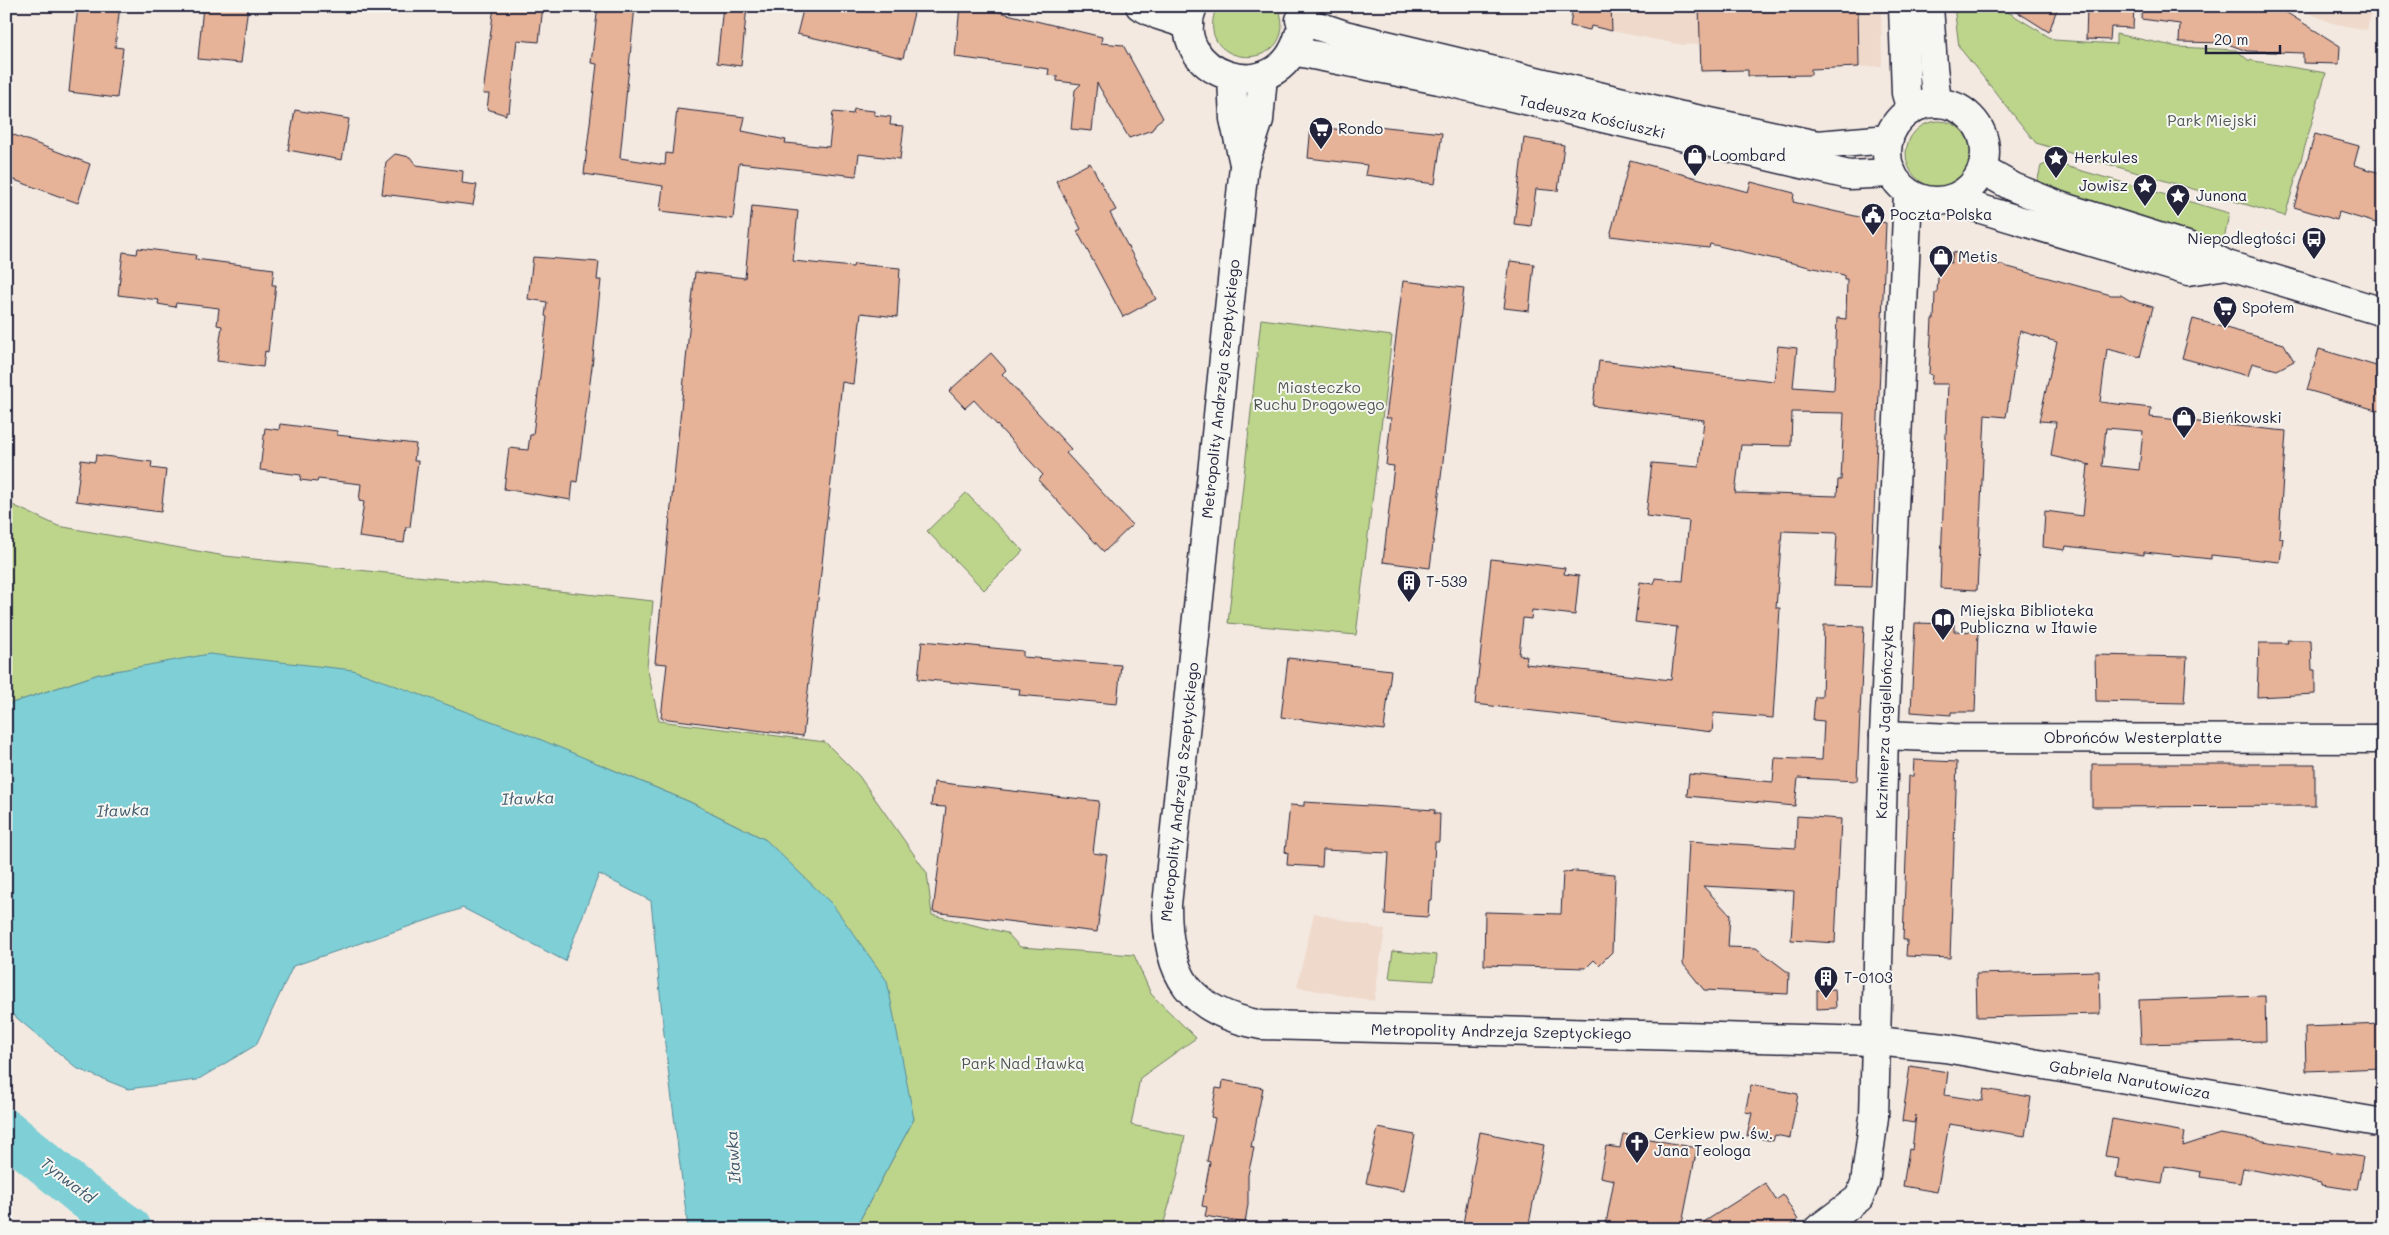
<svg xmlns="http://www.w3.org/2000/svg" width="2389" height="1235" viewBox="0 0 2389 1235" font-family="Mali,sans-serif">
	<rect width="100%" height="100%" fill="#f3e9e0"/>
	<filter id="ink" filterUnits="userSpaceOnUse"><feTurbulence type="fractalNoise" baseFrequency=".02" numOctaves="2"/><feDisplacementMap in="SourceGraphic" scale="10" xChannelSelector="R" yChannelSelector="G"/><feConvolveMatrix kernelMatrix="1 2 1 2 8 2 1 2 1" color-interpolation-filters="sRGB"/></filter>
	<g filter="url(#ink)">
		<g fill="#efd9cb">
			<path d="M1611,6h270l1,60 -71,3v6l-63,1 -1,-6 -46,1 -1,-27 -17,1 -71,-14z"/>
			<path d="M2291,6h82l-6,24 -35,-7z"/>
			<path d="M1314,913l71,17 -11,71 -77,-14z"/>
		</g>
		<g fill="#bdd58b" stroke="#707c63">
			<path d="M1217,6h61c26,69 -89,66 -61,0z"/>
			<path d="M1954,6h44l56,34 62,4v-10l62,13 58,3 12,10 78,13 -41,143 -249,-73 -77,-96z"/>
			<circle cx="1939" cy="154" r="33"/>
			<path d="M2051,162l178,51 -6,33 -99,-28 -88,-31 5,-21z"/>
			<path d="M1261,319l131,17 -36,299 -128,-12z"/>
			<path d="M966,493l57,58 -39,39 -57,-59z"/>
			<path d="M6,502l52,24 167,30 428,45 -6,66 12,54 166,21 34,34 68,97 5,42 75,18 13,14 114,8 17,39 45,44 -56,40 -9,47 54,11 -8,42 -15,51h-307l59,-110 -148,-279 -76,-38 -91,-38 -500,-90 -93,31z"/>
			<path d="M1393,951l44,4 -3,26 -45,-3z"/>
		</g>
		<path fill="#7ecfd6" stroke="#598a98" d="M209,654l144,16 179,66 158,66 76,38 67,65 54,76 27,138 -59,110h-167l-23,-185 -14,-143 -52,-27 -34,87 -102,-53 -170,58 -37,79 -59,35 -69,9 -50,-20 -72,-60v-304l93,-31z"/>
		<g fill="none" stroke-linecap="round" stroke-linejoin="round">
			<path stroke="#7ecfd6" stroke-width="44" d="M6,1131l78,65 46,33"/>
		</g>
		<g fill="#e6b399" stroke="#22223b" fill-rule="evenodd">
			<path d="M78,6h42l-5,41 8,1 -6,50 -48,-6z"/>
			<path d="M203,6h45l-7,57 -43,-4z"/>
			<path d="M494,6h49l-4,36 -22,-2 -8,72h-3v3l-19,-6 2,-15h-6z"/>
			<path d="M598,6h37l-15,152 45,7 1,-12 6,1 5,-45 68,8 -3,14 44,9 -1,3 44,4 4,-35 20,2 1,-5 20,2v4l17,2 -1,8 14,1 -4,33 -41,-5 -3,22 -117,-13 -6,56 -73,-8 3,-25 -79,-12 13,-110 -6,-1z"/>
			<path d="M723,6h24l-6,60 -24,-3z"/>
			<path d="M804,6h82l28,7 -11,45 -106,-24z"/>
			<path d="M960,6h14l128,31 -1,6 22,2 40,73 -7,5 -4,7 -23,8 -32,-55 -5,48 -21,-2 4,-39 6,-6 -24,-3v-5l-9,-1 1,-6 -94,-12z"/>
			<path d="M1573,6h38l1,25 -21,-5 -1,4 -20,-4z"/>
			<path d="M1699,6h159l1,61 -48,2v6l-63,1v-6l-47,1z"/>
			<path d="M2008,6h50l-9,26z"/>
			<path d="M2087,6h47l-1,22 -22,-1 -1,13 -24,-1z"/>
			<path d="M2142,6h134l64,40 -1,18 -36,-1v-10l-56,-2 -22,-8 -46,-1 1,-18 -39,-5z"/>
			<path d="M295,110l54,9 -7,41 -54,-10z"/>
			<path d="M1368,125l74,8 -7,51 -70,-9 2,-10 -59,-7 3,-32 56,7z"/>
			<path d="M6,132l84,32 -12,39 -72,-26z"/>
			<path d="M2315,134l44,12 -5,19 29,9v51l-44,-13 -2,8 -43,-13z"/>
			<path d="M1524,138l40,7 -6,46 -22,-2 -5,37 -17,-2z"/>
			<path d="M395,154l15,3 6,8 47,6 -1,12 15,2 -4,20 -91,-11 4,-32z"/>
			<path d="M1630,160l118,32 3,-10 43,11 -1,9 93,21 -15,364 -37,-1 3,-53 -55,-2 -6,77h4l-7,110 -59,-5 -2,19 -237,-28 16,-145 74,9 -1,6 15,2 -4,39 -43,-5 -1,9 -8,-1 -4,37 8,1 -1,8 145,16 6,-53 -42,-5 5,-40 14,2 1,-6 28,3 6,-60 -43,-5 6,-53 47,4 5,-47 -111,-14 6,-45 175,20 4,-35 19,2 -4,39 41,3 3,-72 9,1 1,-40h-3v-4l-134,-31 -1,4 -99,-12zM1792,412l52,1 -3,67h-3l-1,16 -102,-3 6,-48 50,1z"/>
			<path d="M1090,163l26,47 -6,3 46,86 -33,18 -46,-86 4,-2 -25,-48z"/>
			<path d="M752,206l46,5 -5,50 60,6 1,-3 46,4 -3,49 -36,-4 -8,71 -11,-2 -39,354 -142,-18 6,-54 -12,-1 40,-391 50,6z"/>
			<path d="M138,248l58,7 -1,4 79,10 -2,16h4l-8,67 -3,-1 -2,16 -46,-6 5,-35 -5,-1 2,-17 -43,-5 -1,4 -17,-3 1,-4 -41,-5 5,-43 14,2z"/>
			<path d="M1953,252l158,43h10l8,5 24,7 -13,50 -33,-8 -7,53 51,6 -1,9 136,14 -7,106 4,1 -3,24 -69,-7v4l-67,-7v3l-78,-9 -1,4 -22,-3 2,-36 38,5 5,-51h3l-40,-9 5,-34 -17,-1 18,-79 -37,-11 -14,86 -21,-2 -8,175 -37,-2 8,-204h-17l1,-9 -3,-1 3,-55h2l1,-26h2l2,-32 12,2zM2106,428l37,3 -4,39 -37,-4z"/>
			<path d="M533,257l66,5 -2,18h4l-9,87 -15,115 -4,-1 -2,19 -67,-11 5,-41 19,2 2,-15h3l14,-118 -2,-1 2,-14 -19,-3z"/>
			<path d="M1510,261l24,3 -5,47 -25,-3z"/>
			<path d="M1403,281l61,7 -34,280 -47,-6 11,-96 -8,-1 5,-47h-5z"/>
			<path d="M2193,319l91,25 10,17 -17,9 -25,-7 -4,13 -66,-18z"/>
			<path d="M2319,349l64,19v44l-76,-22z"/>
			<path d="M991,353l15,17 -4,4 69,75 -5,4 66,72 -28,27 -66,-72 5,-5 -69,-75 -9,8 -16,-17z"/>
			<path d="M280,424l57,7v4l79,9 -2,17h4l-8,66h-4l-2,16 -45,-6 5,-35 -5,-1 2,-17 -43,-5 -1,3 -17,-2 1,-5 -41,-5 5,-42 14,2z"/>
			<path d="M96,455l56,7 -1,6 15,2 -5,42 -85,-11 5,-41 14,2z"/>
			<path d="M1915,623l39,1v7l24,1 -3,80h-24v3l-40,-3z"/>
			<path d="M1824,625l40,1 -7,155 -59,-3 -3,28 -108,-10 2,-22 84,8 2,-24 47,2 2,-39 -11,-1 2,-23h7z"/>
			<path d="M2287,640h24l1,30h3v24l-58,3 2,-54h29z"/>
			<path d="M922,641l101,10v6l98,8 -4,39 -98,-9 1,-6 -102,-10z"/>
			<path d="M2095,655l92,2 -3,46 -88,-2z"/>
			<path d="M1288,658l103,12 -7,60 -103,-13z"/>
			<path d="M1914,760l43,2 -7,196 -44,-2 1,-16h-4l6,-164h4z"/>
			<path d="M2092,764h223v42l-223,1z"/>
			<path d="M934,782l165,19 -6,52 14,2 -10,77 -164,-20 13,-105 -15,-1z"/>
			<path d="M1304,802l131,8 -1,4h6l-1,28h-4l-3,58h-3l-1,17 -43,-3 4,-61 -66,-3 -1,17 -35,-2 1,-12 -3,-1 5,-47 14,1z"/>
			<path d="M1797,816l44,3 -6,124 -44,-3 3,-49 -91,-5 27,29 -2,32 28,1 33,25 -1,21 -84,-4 -21,-26 6,-123 107,7z"/>
			<path d="M1575,871l40,3 -3,78 -13,13 -5,-5 -8,8 -102,-3 1,-53 76,2 2,-42z"/>
			<path d="M2099,971l1,43 -123,3 -1,-43z"/>
			<path d="M1835,989l1,19 -19,1v-19z"/>
			<path d="M2265,996l1,45 -125,3 -2,-44z"/>
			<path d="M2383,1024v44l-77,3 -1,-44z"/>
			<path d="M1910,1066l38,6 -3,23 37,6 2,-12 47,8 -6,39 -76,-12 -12,68 -34,-6 6,-37 3,1 4,-35 -2,8 -12,-2z"/>
			<path d="M1223,1080l40,8 -12,59 3,1 -6,27v29l-3,19 -40,-7 2,-9 -5,-1 8,-44 -3,-1 8,-43 -4,-1 5,-29 6,1z"/>
			<path d="M1751,1085l47,9 -8,44 -15,-3 -2,6 -26,-5 5,-23 -7,-1z"/>
			<path d="M2112,1119l73,13 -2,14 37,-12 143,23 -6,33 -36,-5v-2l-78,-15 -3,15 -40,-6 1,-5 -36,-6 -3,18 -46,-7 3,-19 -14,-2z"/>
			<path d="M1378,1128l37,7 -11,56 -38,-8z"/>
			<path d="M1480,1132l64,13 -16,84h-66z"/>
			<path d="M1623,1134l74,14 -16,81h-76l9,-49 -14,-3 6,-31 14,2z"/>
			<path d="M1765,1183l11,17 7,-5 15,25 -12,9h-93z"/>
		</g>
		<g fill="none" stroke-linecap="round" stroke-linejoin="round">
			<defs>
				<g id="minor">
					<path d="M1903,6l3,87 5,17"/>
					<path d="M1929,6l4,61 4,36"/>
					<path d="M1263,76l-4,44 -15,46 -77,739c0,72 22,106 94,120l615,16 69,7 438,75"/>
					<path d="M1232,78l2,41 10,45"/>
					<path d="M1884,735l69,3 430,1"/>
					<path d="M1818,1229l41,-31 6,-15 9,-66 10,-382 24,-542"/>
				</g>
				<g id="major">
					<path d="M1140,6l18,9 31,10"/>
					<path d="M1193,6c-28,67 85,108 106,29"/>
					<path d="M1300,20l45,15 337,81 135,29 72,-6"/>
					<path d="M1293,51l146,29 410,95 43,-2"/>
					<circle cx="1936" cy="152" r="49"/>
					<path d="M1983,170l30,17 47,19 134,42 33,17 156,47"/>
					<path d="M1951,200l237,71 39,-6"/>
				</g>
			</defs>
			<use href="#minor" stroke="#22223b" stroke-width="31"/>
			<use href="#major" stroke="#22223b" stroke-width="31"/>
			<use href="#minor" stroke="#f6f6f2" stroke-width="28"/>
			<use href="#major" stroke="#f6f6f2" stroke-width="28"/>
		</g>
	</g>
	<defs>
		<symbol id="supermarket-pin" viewBox="-11 -11 22 30"><path d="M0 17L-7.5 6A9.5 9.5 0 1 1 7.5 6Z" fill="#22223b" stroke="#f6f6f2"/><path d="M-6-5.5h2.5l.6 2H6L4.5 2H-2.5L-4.4-4H-6ZM-1.5 3.2a1.3 1.3 0 1 0 .1 0ZM3 3.2a1.3 1.3 0 1 0 .1 0Z" fill="#fff"/></symbol>
		<symbol id="shop-pin" viewBox="-11 -11 22 30"><path d="M0 17L-7.5 6A9.5 9.5 0 1 1 7.5 6Z" fill="#22223b" stroke="#f6f6f2"/><path d="M-5-2.5h2.3a2.7 3.5 0 0 1 5.4 0H5L5.5 6h-11ZM-1.5-2.5h3a1.5 2.3 0 0 0-3 0Z" fill="#fff"/></symbol>
		<symbol id="sight-pin" viewBox="-11 -11 22 30"><path d="M0 17L-7.5 6A9.5 9.5 0 1 1 7.5 6Z" fill="#22223b" stroke="#f6f6f2"/><path d="M0-6L1.8-2.2L6-1.7L2.9 1.2L3.7 5.4L0 3.3L-3.7 5.4L-2.9 1.2L-6-1.7L-1.8-2.2Z" fill="#fff"/></symbol>
		<symbol id="civic-pin" viewBox="-11 -11 22 30"><path d="M0 17L-7.5 6A9.5 9.5 0 1 1 7.5 6Z" fill="#22223b" stroke="#f6f6f2"/><path d="M-.6-6.5H3V-4.5H.6V-3L4-1V1h2V6H-6V1h2V-1L-.6-3ZM-1.2 2.5V6h2.4V2.5Z" fill="#fff"/></symbol>
		<symbol id="bus-pin" viewBox="-11 -11 22 30"><path d="M0 17L-7.5 6A9.5 9.5 0 1 1 7.5 6Z" fill="#22223b" stroke="#f6f6f2"/><path d="M-5-6H5V4H4V6H2V4H-2V6H-4V4H-5ZM-3.5-4V0h7V-4ZM-3.5 1.2v1.5H-2V1.2ZM2 1.2v1.5H3.5V1.2Z" fill="#fff"/></symbol>
		<symbol id="building-pin" viewBox="-11 -11 22 30"><path d="M0 17L-7.5 6A9.5 9.5 0 1 1 7.5 6Z" fill="#22223b" stroke="#f6f6f2"/><path d="M-4-6H4V6H1V3H-1V6H-4ZM-2.5-4.3h1.7v1.8h-1.7ZM.8-4.3h1.7v1.8H.8ZM-2.5-1h1.7V.8h-1.7ZM.8-1h1.7V.8H.8Z" fill="#fff"/></symbol>
		<symbol id="library-pin" viewBox="-11 -11 22 30"><path d="M0 17L-7.5 6A9.5 9.5 0 1 1 7.5 6Z" fill="#22223b" stroke="#f6f6f2"/><path d="M-6-4Q-3-5.5-.7-3.5V5Q-3 3-6 4ZM6-4Q3-5.5 .7-3.5V5Q3 3 6 4Z" fill="#fff"/></symbol>
		<symbol id="church-pin" viewBox="-11 -11 22 30"><path d="M0 17L-7.5 6A9.5 9.5 0 1 1 7.5 6Z" fill="#22223b" stroke="#f6f6f2"/><path d="M-1.2-6h2.4v3.5h3.3v2.4h-3.3V6h-2.4V-.1h-3.3v-2.4h3.3Z" fill="#fff"/></symbol>
	</defs>
	<g fill-rule="evenodd">
		<use href="#supermarket-pin" x="1307" y="115" width="28" height="38"/>
		<use href="#shop-pin" x="1681" y="142" width="28" height="38"/>
		<use href="#sight-pin" x="2042" y="144" width="28" height="38"/>
		<use href="#sight-pin" x="2131" y="172" width="28" height="38"/>
		<use href="#sight-pin" x="2164" y="182" width="28" height="38"/>
		<use href="#civic-pin" x="1859" y="201" width="28" height="38"/>
		<use href="#bus-pin" x="2300" y="225" width="28" height="38"/>
		<use href="#shop-pin" x="1927" y="243" width="28" height="38"/>
		<use href="#supermarket-pin" x="2211" y="294" width="28" height="38"/>
		<use href="#shop-pin" x="2170" y="404" width="28" height="38"/>
		<use href="#building-pin" x="1395" y="568" width="28" height="38"/>
		<use href="#library-pin" x="1929" y="606" width="28" height="38"/>
		<use href="#building-pin" x="1812" y="964" width="28" height="38"/>
		<use href="#church-pin" x="1623" y="1129" width="28" height="38"/>
	</g>
	<g text-anchor="middle" stroke-width="4" stroke-linejoin="round" paint-order="stroke">
		<g font-size="15" fill="#22223b" stroke="#f6f6f2">
			<text transform="translate(1592 117) rotate(13)" y="5">Tadeusza Kościuszki</text>
			<text transform="translate(1221 389) rotate(-84)" y="5">Metropolity Andrzeja Szeptyckiego</text>
			<text transform="translate(1885 722) rotate(-88)" y="5">Kazimierza Jagiellończyka</text>
			<text x="2133" y="743">Obrońców Westerplatte</text>
			<text transform="translate(1180 792) rotate(-84)" y="5">Metropolity Andrzeja Szeptyckiego</text>
			<text transform="translate(1501 1032) rotate(1)" y="5">Metropolity Andrzeja Szeptyckiego</text>
			<text transform="translate(2130 1080) rotate(10)" y="5">Gabriela Narutowicza</text>
		</g>
		<g font-size="15" fill="#505853" stroke="#f6f6f2">
			<text x="2212" y="126">Park Miejski</text>
			<text x="1319" y="393">Miasteczko<tspan x="1319" dy="17">Ruchu Drogowego</tspan></text>
			<text x="1023" y="1069">Park Nad Iławką</text>
		</g>
		<g font-size="15" fill="#22223b" stroke="#f6f6f2" text-anchor="start">
			<text x="1338" y="134">Rondo</text>
			<text x="1712" y="161">Loombard</text>
			<text x="2074" y="163">Herkules</text>
			<text x="2128" y="191" text-anchor="end">Jowisz</text>
			<text x="2196" y="201">Junona</text>
			<text x="1890" y="220">Poczta Polska</text>
			<text x="2296" y="244" text-anchor="end">Niepodległości</text>
			<text x="1958" y="262">Metis</text>
			<text x="2242" y="313">Społem</text>
			<text x="2202" y="423">Bieńkowski</text>
			<text x="1426" y="587">T-539</text>
			<text x="1960" y="616">Miejska Biblioteka<tspan x="1960" dy="17">Publiczna w Iławie</tspan></text>
			<text x="1844" y="983">T-0103</text>
			<text x="1654" y="1139">Cerkiew pw. św.<tspan x="1654" dy="17">Jana Teologa</tspan></text>
		</g>
		<g font-size="16" font-style="italic" fill="#3e566a" stroke="#f6f6f2">
			<text transform="translate(528 798) rotate(-2)" y="6">Iławka</text>
			<text transform="translate(123 810) rotate(-2)" y="6">Iławka</text>
			<text transform="translate(733 1157) rotate(-94)" y="6">Iławka</text>
			<text transform="translate(68 1180) rotate(38)" y="6">Tynwałd</text>
		</g>
	</g>
	<rect width="2389" height="1235" fill="none" stroke="#f6f6f2" stroke-width="25"/>
	<rect x="12" y="12" width="2364" height="1210" fill="none" stroke="#22223b" stroke-width="2" filter="url(#ink)"/>
	<path d="M2206 45v8h74v-8" fill="none" stroke="#22223b" stroke-width="2.5"/>
	<text x="2214" y="45" font-size="15" fill="#22223b" stroke="#f6f6f2" stroke-width="4" paint-order="stroke">20 m</text>
</svg>
